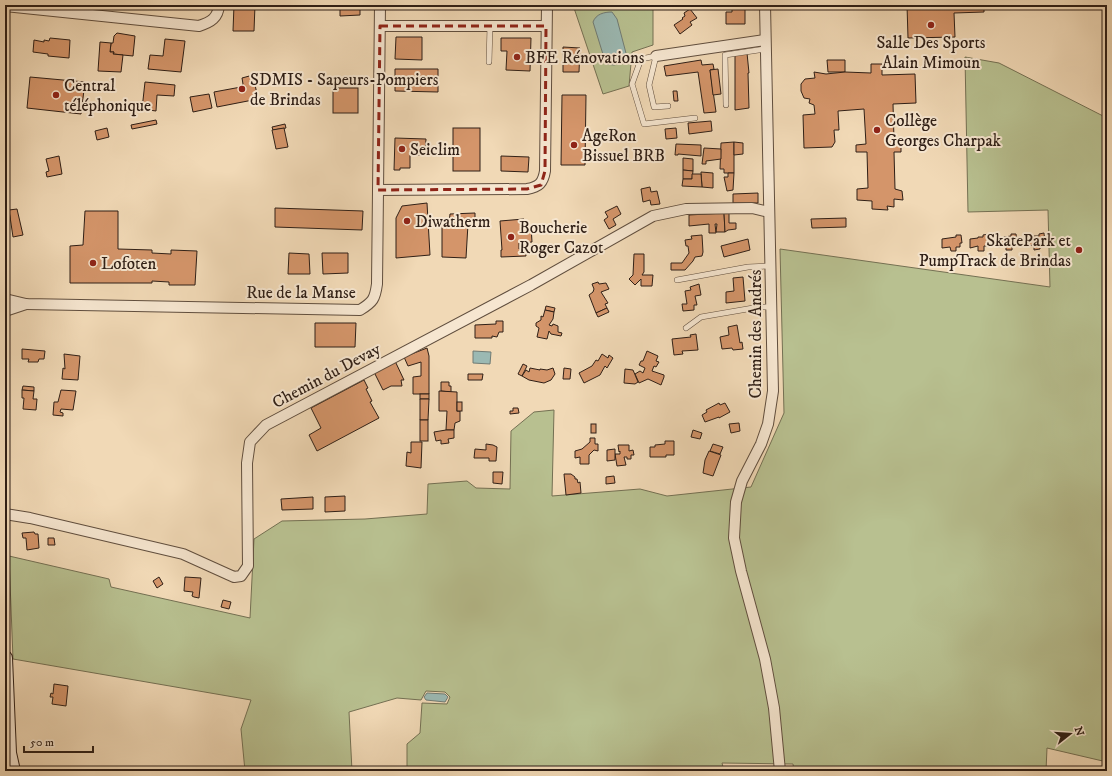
<svg xmlns="http://www.w3.org/2000/svg" width="1112" height="776" viewBox="0 0 1112 776" font-family="'IM FELL DW Pica',serif">
	<rect width="100%" height="100%" fill="#f1d9b6"/>
	<filter id="stains"><feTurbulence type="fractalNoise" baseFrequency=".005" numOctaves="4"/><feColorMatrix values="0 0 0 0 .2 0 0 0 0 .09 0 0 0 0 .02 0 0 0 .5 -.17"/></filter>
	<radialGradient id="worn" r=".72"><stop offset=".6" stop-color="#630" stop-opacity="0"/><stop offset="1" stop-color="#630" stop-opacity=".3"/></radialGradient>
	<g fill="#b8c090" stroke="#747053">
		<path d="M573,5h80v40l-21,7 -3,34 -26,8z"/>
		<path d="M965,57l34,6 108,55v644l-60,-14 -1,23h-252l-1,-7 -71,-1 2,8h-317v-27l13,-11 2,-30 25,1 3,-7 -5,-5 -19,-1 -5,9 -24,-2 -48,14 3,59h-107l-4,-42 10,-29 -238,-41 -4,-103 100,23 2,8 139,31 4,-79 28,-18 83,-2 62,-5 1,-30 39,-3 9,7 34,1 1,-58 23,-19 20,-2 -2,86 88,-7 27,7 84,-9 33,-74 -4,-164 270,38 -2,-77 -80,2z"/>
	</g>
	<g fill="#9bb9b3" stroke="#707b74">
		<path d="M612,12l5,7 10,38 -2,5 -11,3 -8,-1 -13,-42c3,-8 11,-10 19,-10z"/>
		<path d="M473,351l18,1 -1,12 -17,-1z"/>
		<path d="M427,693l18,1 3,3 -3,5 -19,-2 -2,-3z"/>
	</g>
	<g fill="#d4956a" stroke="#2f1f16">
		<path d="M234,5h21l-1,26h-21z"/>
		<path d="M340,5h20v10l-20,1z"/>
		<path d="M732,5h13v19h-19v-12h6z"/>
		<path d="M907,5h77v7l-30,1 1,24 -47,1z"/>
		<path d="M690,9l7,9 -7,4 2,3 -12,9 -6,-9 9,-6 -1,-1 3,-2 -1,-3z"/>
		<path d="M117,33l18,3 -2,20 -20,-2 1,-2h-4l1,-9h2l1,-7z"/>
		<path d="M396,37h26v23l-27,-1z"/>
		<path d="M50,38l20,2 -1,18 -21,-2v-2l-15,-2 1,-12 10,2v-2l5,1z"/>
		<path d="M501,38h30l-1,33 -24,-1 1,-19h-6z"/>
		<path d="M165,39l20,2 -4,31 -33,-3 2,-14 13,1z"/>
		<path d="M100,42l11,1 -1,9h4l-1,2 10,1 -2,17 -23,-1z"/>
		<path d="M563,47l17,1 -1,24h-16z"/>
		<path d="M747,53l2,20h-1l1,35 -14,2v-55z"/>
		<path d="M701,60l1,5 11,-1 1,5 -4,1 6,42 -12,1 -6,-41 -32,4 -2,-10z"/>
		<path d="M827,60h18v12h-17z"/>
		<path d="M871,64h11v11l33,-1 1,29 -23,1 1,36 7,1v11h-7l1,37 7,2 1,9 -9,-1v8l-7,-1 1,4 -16,-1v-8l-15,-1v-11l11,-1 -1,-36h-11v-7l10,-1 -2,-35 -26,2 1,19h-5l1,12 -3,5 -28,1 -1,-33 12,-1 -1,-9 -5,-2 1,-4 -6,-1 -3,-7v-7l4,-5 10,-1 -1,-6 12,2 19,-2 26,1z"/>
		<path d="M395,69h43v23l-43,-1z"/>
		<path d="M718,69l3,25 -8,1 -3,-25z"/>
		<path d="M253,75l5,24 -41,8 -3,-15 27,-5 2,-3 -1,-6z"/>
		<path d="M30,77l55,5 -4,32 -54,-6z"/>
		<path d="M145,82l30,3 -1,11 -17,-1 -1,16 -14,-2z"/>
		<rect x="333" y="88" width="25" height="25"/>
		<path d="M673,91h4l1,10h-4z"/>
		<path d="M209,94l3,14 -19,4 -3,-15z"/>
		<path d="M562,95h24l-1,70h-24z"/>
		<path d="M156,120l1,4 -25,5 -1,-4z"/>
		<path d="M711,121l1,10 -23,3 -1,-11z"/>
		<path d="M285,124l1,4 -13,2 -1,-3z"/>
		<path d="M107,128l2,9 -12,3 -2,-9z"/>
		<path d="M284,128l4,19 -12,2 -4,-19z"/>
		<rect x="453" y="128" width="27" height="43"/>
		<path d="M676,128l1,10 -11,1 -1,-10z"/>
		<path d="M395,138l31,1 -1,16h-15v13h-10v2h-6z"/>
		<path d="M734,142v31h-10v-4h-4l1,-26z"/>
		<path d="M734,142l9,1v11l-9,1z"/>
		<path d="M676,144l25,1v11l-23,-2v1h-3z"/>
		<path d="M704,148l17,1v10l-15,2v3h-4z"/>
		<path d="M59,156l3,18 -15,3 -1,-5 3,-1 -3,-12z"/>
		<path d="M501,156l28,1 -1,15 -27,-1z"/>
		<path d="M683,158l10,1v12l-10,-1z"/>
		<path d="M683,170l10,1 -1,8h-9z"/>
		<path d="M701,172l12,1v15l-11,-1z"/>
		<path d="M728,173h6l-1,17 -6,1 -3,-14h4z"/>
		<path d="M692,174h9l1,13 -20,-1 1,-7h9z"/>
		<path d="M650,187l1,5 6,-1 3,13 -9,1 -1,-5 -7,2 -2,-13z"/>
		<path d="M758,193v10h-25v-9z"/>
		<path d="M427,203l3,52 -34,3v-40l6,-12z"/>
		<path d="M617,206l4,8 -8,5 3,6 -7,4 -5,-9 4,-3 -3,-5z"/>
		<path d="M275,208l88,3 -1,19 -87,-3z"/>
		<path d="M17,209l6,26 -10,2 -4,-27z"/>
		<path d="M9,210l1,9 -5,1v-9z"/>
		<path d="M85,211h33v38l34,1v3l19,1v-4l26,1 -2,34h-26v-3l-17,-1v2h-82v-37l13,-1z"/>
		<path d="M475,213v11h-26l1,-10z"/>
		<path d="M724,213l1,19h-9l1,-8h-2l1,9h-7v-9l-20,2v-11z"/>
		<path d="M724,213h5v10h7v6l-8,1 -3,2z"/>
		<path d="M846,218v9l-34,1 -1,-9z"/>
		<path d="M524,219l1,7h6l1,16 -13,1v6l6,-1 1,8 -25,1v-7h1l-2,-29z"/>
		<path d="M442,224h26l-2,34 -24,-1z"/>
		<path d="M1044,233l1,9h-2v3h-3v4l-6,1v-5l-9,1v-9h8v-1h6v-2z"/>
		<path d="M989,234v9h-2v3h-3v5h-6v-5l-8,2v-9l8,-1v-1h5v-2z"/>
		<path d="M1011,234h5l1,8h-2v4h-3v4h-6v-4l-8,1 -1,-9 14,-2z"/>
		<path d="M702,235l1,17 -1,4 -7,1 -2,4 -8,9h-14v-7h11l7,-10 -1,-7h-2l-1,-6 7,-1 -1,-3z"/>
		<path d="M956,235h5l1,8h-2v4h-4v4h-5l-1,-4 -8,1v-9l14,-2z"/>
		<path d="M748,239l2,11 -26,7 -3,-11z"/>
		<path d="M289,253l20,1 1,20h-22z"/>
		<path d="M322,253h26v20l-25,1z"/>
		<path d="M634,254h10v18l-2,3h11l-1,11h-11v-7l-6,6 -6,-6 4,-4z"/>
		<path d="M743,277l2,24 -19,2v-11l8,-1 -1,-13z"/>
		<path d="M598,282l1,2 7,-1 3,6 -8,3 7,11 -3,1 2,4 -11,5 -7,-18 4,-3 1,-3 -2,-5z"/>
		<path d="M699,284l2,11 -6,1 2,9h-3v5l-11,1 -1,-7h5l-2,-13 6,-1 -1,-3z"/>
		<path d="M546,306l9,2 -1,4 -9,-2z"/>
		<path d="M607,308l2,4 -11,5 -2,-4z"/>
		<path d="M545,310l9,2 -1,7 -4,6 3,1 1,-2 5,2v6l4,1 -1,3 -10,-2 -2,-3 -2,8 -10,-2 2,-9 -3,-2v-3l5,-3v-4l2,1z"/>
		<path d="M496,321h7v11h-4l-2,5 -5,-1v2h-17v-13l21,-1z"/>
		<path d="M315,323h41l-1,24h-40z"/>
		<path d="M737,325l3,18 2,-1 1,7 -10,1 -1,-2 -10,1 -2,-12 9,-2 -1,-8z"/>
		<path d="M696,334l2,16 -16,1 1,3 -9,1 -2,-16 19,-2 -1,-2z"/>
		<path d="M427,348l2,8v38h-16v-17l8,-1v-14l-13,4 -4,-9z"/>
		<path d="M22,349l23,2 -1,8h-5l-1,3h-10l1,-3h-7z"/>
		<path d="M647,351l11,5 -2,5 3,1 -3,5 -2,-1 -2,5 12,4v2l-3,8 -13,-6 -9,4 -4,-9 5,-3 3,2 2,-5 -6,-3 2,-4h2z"/>
		<path d="M64,354l16,2 -2,24 -16,-1 1,-11 2,1z"/>
		<path d="M602,354l6,4 1,-3 4,3 -6,10 -2,-2 -5,9 -16,8 -5,-10 13,-7 4,-6 2,1z"/>
		<path d="M395,361l9,19h-3l1,6h-11l-8,4 -9,-18z"/>
		<path d="M523,364l4,2 -5,10 -4,-2z"/>
		<path d="M530,368l10,2v-1l7,1 6,-2 2,6 -4,6 -7,3 -15,-3 -7,-4 4,-6 3,2z"/>
		<path d="M564,368l7,1 -1,10h-7z"/>
		<path d="M625,369l8,1 5,12 -3,2 -11,-1z"/>
		<path d="M468,374h15l-1,6h-14z"/>
		<path d="M364,380l4,8 -2,1 6,12 -2,1 9,16 -62,33 -8,-16 12,-7 -10,-20z"/>
		<path d="M441,382h8v4h2v6l-10,-1z"/>
		<path d="M23,386l11,1v4l-12,-1z"/>
		<path d="M22,390l12,1 -1,8h4l-1,11 -13,-1 1,-11h-2z"/>
		<path d="M61,390l15,1 -3,19 -12,-1 -1,3 3,1v3l-10,-1 1,-13h4z"/>
		<path d="M439,391l18,1v19h3v10l-5,2 -1,7h-8l1,-19h-8z"/>
		<rect x="420" y="394" width="9" height="5"/>
		<path d="M420,399h9l-1,21h-8z"/>
		<rect x="457" y="402" width="5" height="9"/>
		<path d="M719,403l1,2 5,-2 5,9 -11,6v-1l-14,5 -3,-7 5,-3 -1,-2z"/>
		<path d="M513,408h5l1,5 -9,1v-3h3z"/>
		<rect x="420" y="420" width="8" height="21"/>
		<path d="M739,423l1,8 -9,2 -2,-9z"/>
		<rect x="591" y="424" width="5" height="9"/>
		<path d="M446,430h8v8l-6,1 1,4 -8,1v-4l-5,1 -2,-9z"/>
		<path d="M693,430l9,3 -2,6 -9,-2z"/>
		<path d="M590,438h5v6h3v7l-4,-1 -5,5v9h-9v-7l-5,1v-7l7,-2 8,-7z"/>
		<path d="M665,441h9v14h-8v2h-16v-10h5v-2l10,-1z"/>
		<path d="M411,442h11l-1,26 -15,-2 1,-14 4,1z"/>
		<path d="M486,444l7,1 4,2 -1,14h-7v-3h-15l1,-9 11,1z"/>
		<path d="M713,444l10,3 -3,7 -10,-3z"/>
		<path d="M618,445h11v6l4,-1 1,5h-3v4h-4v-2h-3l2,8 -9,1 -2,-12h5v-3l-1,1z"/>
		<path d="M615,449v11l-8,1v-11z"/>
		<path d="M709,451l12,4 -8,21 -10,-3 2,-13z"/>
		<path d="M493,472h10l-1,12 -9,-1z"/>
		<path d="M564,474h7l4,3v2h2l1,4 2,-1 1,11 -15,2z"/>
		<path d="M614,476l1,7 -9,1v-7z"/>
		<path d="M345,496v15l-20,1v-15z"/>
		<path d="M313,497v12l-31,1 -1,-11z"/>
		<path d="M34,532l1,2h3l1,14 -12,2 -1,-12h-3l-1,-5z"/>
		<path d="M48,538h6l1,7h-7z"/>
		<path d="M159,577l4,7 -6,4 -4,-7z"/>
		<path d="M185,577l16,1 -2,20 -5,-1 -2,-1 1,-4 -9,-1z"/>
		<path d="M223,600l8,2 -2,7 -8,-2z"/>
		<path d="M54,684l14,2 -2,20 -14,-2 1,-7h-3l1,-4 2,1z"/>
	</g>
	<g fill="none" stroke-linecap="round" stroke-linejoin="round">
		<defs>
			<g id="service">
				<path d="M489,62l1,-36"/>
				<path d="M726,105l-1,-50 40,-6"/>
				<path d="M668,106l-14,1 -5,-22 7,-29 -15,3 -9,25 12,40 51,-6"/>
				<path d="M677,280l71,-13 22,-1"/>
				<path d="M686,328l15,-11 58,-10h13"/>
			</g>
			<g id="minor">
				<path d="M765,5l8,386 -5,33 -7,20 -19,37 -6,21 -2,36 7,33 24,88 9,49 6,63"/>
				<path d="M5,6l194,20c12,-4 19,-8 20,-21"/>
				<path d="M380,26h166"/>
				<path d="M656,56l109,-16"/>
				<path d="M378,190l149,-1c12,-2 16,-6 18,-18l2,-166"/>
				<path d="M5,299l21,5 334,6c13,-8 15,-11 17,-26l3,-279"/>
				<path d="M5,311l21,-7"/>
				<path d="M5,514l25,4 153,36 51,23 7,-1 7,-10 -1,-103 3,-21 16,-17 265,-140 122,-69 33,-7 66,-1 17,4"/>
			</g>
			<path id="secondary" d="M5,658l4,95 4,18"/>
		</defs>
		<use href="#service" stroke="#604e3e" stroke-width="6"/>
		<use href="#minor" stroke="#604e3e" stroke-width="12"/>
		<use href="#secondary" stroke="#2f1f16" stroke-width="16"/>
		<use href="#service" stroke="#f6e6d0" stroke-width="5"/>
		<use href="#minor" stroke="#f6e6d0" stroke-width="10"/>
		<use href="#secondary" stroke="#f6e6d0" stroke-width="14"/>
	</g>
	<path fill="none" stroke="#8f2418" stroke-width="3" stroke-dasharray="8 5" stroke-linejoin="round" d="M380,26h166l-1,145 -4,14 -14,4 -149,1z"/>
	<g fill="#8f2418" stroke="#f6e6d0" stroke-width="1.5">
		<circle cx="931" cy="25" r="4"/>
		<circle cx="517" cy="57" r="4"/>
		<circle cx="242" cy="89" r="4"/>
		<circle cx="56" cy="95" r="4"/>
		<circle cx="877" cy="130" r="4"/>
		<circle cx="574" cy="145" r="4"/>
		<circle cx="402" cy="149" r="4"/>
		<circle cx="407" cy="221" r="4"/>
		<circle cx="511" cy="237" r="4"/>
		<circle cx="1079" cy="250" r="4"/>
		<circle cx="93" cy="263" r="4"/>
	</g>
	<g text-anchor="middle" stroke-width="4" stroke-linejoin="round" paint-order="stroke">
		<g font-size="17" fill="#2f1f16" stroke="#f6e6d0" text-anchor="start">
			<text x="931" y="48" text-anchor="middle">Salle Des Sports<tspan x="931" dy="20">Alain Mimoun</tspan></text>
			<text x="525" y="63">BFE Rénovations</text>
			<text x="250" y="85">SDMIS - Sapeurs-Pompiers<tspan x="250" dy="20">de Brindas</tspan></text>
			<text x="64" y="91">Central<tspan x="64" dy="20">téléphonique</tspan></text>
			<text x="885" y="126">Collège<tspan x="885" dy="20">Georges Charpak</tspan></text>
			<text x="582" y="141">AgeRon<tspan x="582" dy="20">Bissuel BRB</tspan></text>
			<text x="410" y="155">Seiclim</text>
			<text x="415" y="227">Diwatherm</text>
			<text x="519" y="233">Boucherie<tspan x="519" dy="20">Roger Cazot</tspan></text>
			<text x="1071" y="246" text-anchor="end">SkatePark et<tspan x="1071" dy="20">PumpTrack de Brindas</tspan></text>
			<text x="101" y="269">Lofoten</text>
		</g>
		<g font-size="17" fill="#2f1f16" stroke="#f6e6d0">
			<text x="301" y="298">Rue de la Manse</text>
			<text transform="translate(755 334) rotate(-90)" y="6">Chemin des Andrés</text>
			<text transform="translate(326 375) rotate(-28)" y="6">Chemin du Devay</text>
		</g>
	</g>
	<rect width="1112" height="776" fill="none" stroke="#f1d9b6" stroke-width="20"/>
	<rect x="6" y="6" width="1100" height="764" fill="none" stroke="#2f1f16" stroke-width="2"/>
	<rect x="10" y="10" width="1092" height="756" fill="none" stroke="#2f1f16"/>
	<g transform="translate(1070 734) rotate(73)" stroke="#f6e6d0" stroke-width="3" paint-order="stroke">
	<path d="M0-3L7 15L0 10L-7 15Z" fill="#2f1f16"/>
	<text y="-6" font-size="11" font-weight="bold" text-anchor="middle" fill="#2f1f16">N</text>
	</g>
	<path d="M24 746v6h69v-6" fill="none" stroke="#2f1f16" stroke-width="2"/>
	<text x="30" y="746" font-size="12" fill="#2f1f16" stroke="#f6e6d0" stroke-width="3" paint-order="stroke">50 m</text>
	<rect width="100%" height="100%" filter="url(#stains)"/>
	<rect width="100%" height="100%" fill="url(#worn)"/>
</svg>
